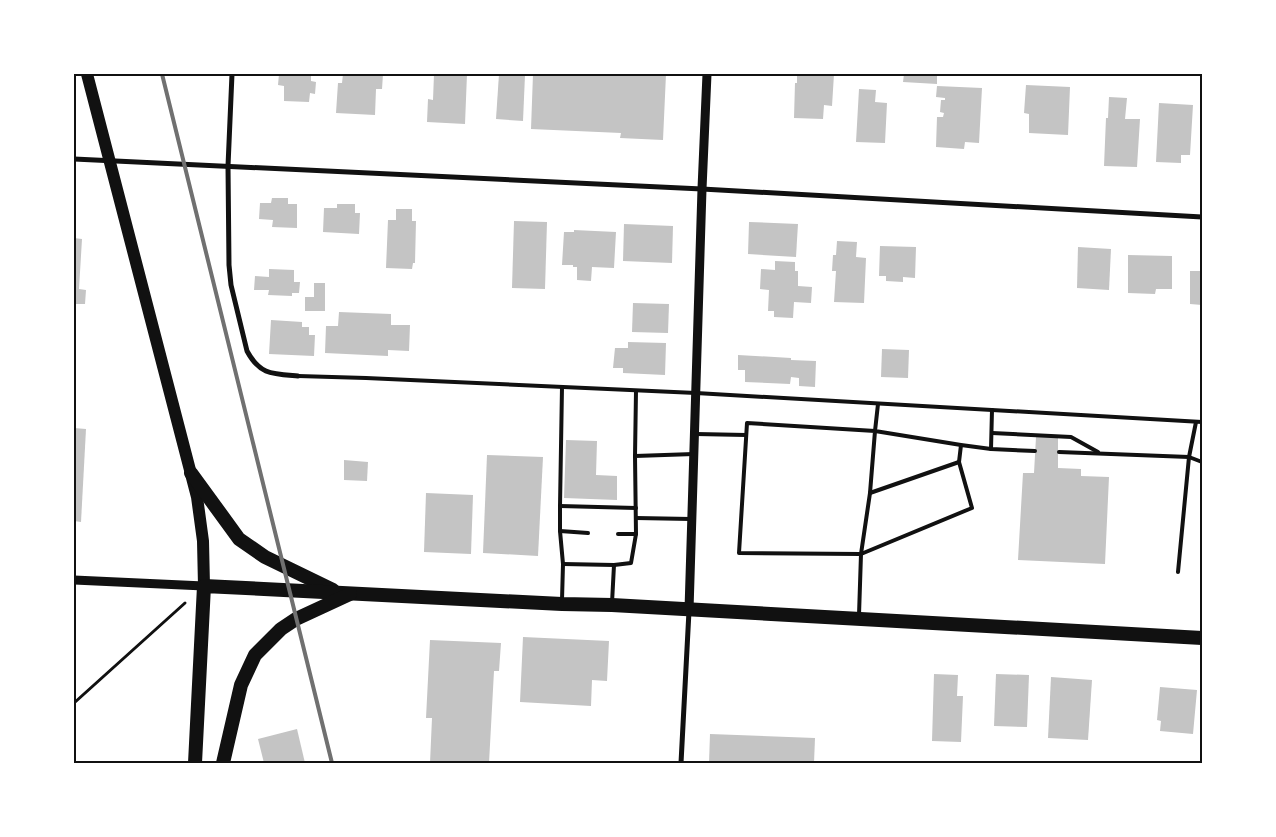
<svg xmlns="http://www.w3.org/2000/svg" width="1276" height="837" viewBox="0 0 1276 837" font-family="'Noto Sans',sans-serif">
	<rect width="100%" height="100%" fill="#fff"/>
	<g fill="#c4c4c4">
		<path d="M279,74h32v7l5,1 -1,12 -5,-1 -1,9 -25,-1v-15l-6,-1z"/>
		<path d="M343,74h40l-1,15h-6l-1,26 -39,-2 2,-30h4z"/>
		<path d="M434,74h33l-2,50 -38,-2 1,-23 5,1z"/>
		<path d="M499,74l26,1 -2,46 -27,-2z"/>
		<path d="M533,74h133l-3,66 -43,-2 1,-5 -90,-4z"/>
		<path d="M797,74h37l-2,32 -8,-1 -1,14 -29,-1 1,-35h2z"/>
		<path d="M904,74h33v10l-34,-2z"/>
		<path d="M1026,85l44,2 -2,48 -39,-2v-19l-5,-1z"/>
		<path d="M937,86l45,2 -3,55 -14,-1 -1,7 -28,-2 1,-30h6l1,-4 -4,-1 1,-12h4v-2l-9,-1z"/>
		<path d="M859,89l17,1 -1,12 12,1 -2,40 -29,-1z"/>
		<path d="M1109,97l18,1 -2,21h15l-3,48 -33,-1 2,-48h2z"/>
		<path d="M1159,103l34,2 -3,50h-9v8l-25,-1z"/>
		<path d="M272,198h16v6h9v24l-25,-1 1,-7 -14,-1 1,-16h11z"/>
		<path d="M337,204h18v9h5l-1,21 -36,-2 1,-24h13z"/>
		<path d="M396,209h16v12h4l-1,42h-2l-1,6 -26,-1 2,-48h8z"/>
		<path d="M514,221l33,1 -2,67 -33,-1z"/>
		<path d="M749,222l49,2 -2,33 -48,-3z"/>
		<path d="M624,224l49,2 -1,37 -49,-2z"/>
		<path d="M574,230l42,2 -2,36 -22,-1 -1,14 -14,-1v-13h-4v-2h-11l2,-33h10z"/>
		<path d="M74,238l8,1 -3,50 7,1 -1,14h-11z"/>
		<path d="M837,241l20,1 -1,15 10,1 -2,45 -30,-1 2,-31h-4l1,-16h3z"/>
		<path d="M880,246l36,1 -1,31 -12,-1v5l-17,-1v-5h-7z"/>
		<path d="M1078,247l33,2 -2,41 -32,-2z"/>
		<path d="M1128,255l44,1v33h-16l-1,5 -27,-1z"/>
		<path d="M775,261l20,1v9h3v15l14,1 -1,16 -17,-1 -1,16 -19,-1v-6h-6l1,-21 -9,-1 1,-20 14,1z"/>
		<path d="M269,269l25,1v12h6l-1,11h-7v3l-24,-1 1,-5h-15l1,-14 14,1z"/>
		<path d="M1190,271h12v34l-12,-1z"/>
		<path d="M314,283h11v28h-20v-14h9z"/>
		<path d="M633,303l36,1 -1,29 -36,-1z"/>
		<path d="M339,312l52,2v11h19l-1,26 -21,-1v6l-63,-3 1,-27h12z"/>
		<path d="M271,320l31,2v5h7v8h6l-1,21 -45,-2z"/>
		<path d="M628,342l38,1 -1,32 -42,-2v-5h-10l2,-20h13z"/>
		<path d="M882,349l27,1 -1,28 -27,-1z"/>
		<path d="M738,355l53,3v2l25,1 -1,26 -16,-1v-8l-8,-1 -1,7 -45,-2v-12h-7z"/>
		<path d="M74,428l12,1 -5,93 -7,-1z"/>
		<path d="M1036,437h22v31l23,1v7l28,1 -4,87 -87,-4 5,-87h11z"/>
		<path d="M566,440l31,1 -1,34 21,1v24l-53,-2z"/>
		<path d="M487,455l56,2 -5,99 -55,-3z"/>
		<path d="M344,460l24,2 -1,19 -23,-1z"/>
		<path d="M426,493l47,2 -2,59 -47,-2z"/>
		<path d="M523,637l86,4 -2,40 -15,-1 -1,26 -71,-4z"/>
		<path d="M430,640l71,3 -2,28h-5l-5,92h-59l2,-45h-6z"/>
		<path d="M934,674l24,1 -1,21h6l-2,46 -29,-1z"/>
		<path d="M996,674l33,1 -2,52 -33,-1z"/>
		<path d="M1051,677l41,3 -4,60 -40,-2z"/>
		<path d="M1160,687l37,3 -4,44 -33,-3 1,-10 -4,-1z"/>
		<path d="M297,729l8,34h-41l-6,-24z"/>
		<path d="M710,734l105,4 -1,25h-105z"/>
	</g>
	<g fill="none" stroke-linecap="round" stroke-linejoin="round">
		<path stroke="#111" stroke-width="3" d="M74,703l111,-100"/>
		<g stroke="#111" stroke-width="4">
			<path d="M298,376l68,2 330,15 506,29"/>
			<path d="M878,404l-3,27 86,14 30,4 44,2"/>
			<path d="M992,433l79,4 27,15"/>
			<path d="M696,434l50,1"/>
			<path d="M991,449l1,-39"/>
			<path d="M1059,452l130,5 13,5"/>
			<path d="M635,456l1,-65"/>
			<path d="M870,493l89,-31"/>
			<path d="M560,506l76,2"/>
			<path d="M636,518l55,1"/>
			<path d="M560,531l28,2"/>
			<path d="M618,534h18"/>
			<path d="M861,554l111,-46 -13,-46 2,-17"/>
			<path d="M563,564l51,1 17,-2 5,-29 -1,-78 59,-2"/>
			<path d="M1178,572l11,-115 7,-35"/>
			<path d="M562,600l1,-36 -3,-33v-25l2,-119"/>
			<path d="M612,603l2,-38"/>
			<path d="M859,615l2,-61 -122,-1 8,-130 128,8 -5,62 -9,61"/>
		</g>
		<g stroke="#111" stroke-width="5">
			<path d="M232,74l-4,92 1,99 2,20 16,66c13,24 25,23 51,25"/>
			<path d="M74,159l628,30 500,28"/>
			<path d="M681,763l8,-152"/>
		</g>
		<g stroke="#111" stroke-width="9">
			<path d="M74,580l130,6"/>
			<path d="M689,610l13,-421 5,-115"/>
		</g>
		<path stroke="#111" stroke-width="12" d="M87,74l110,423 6,44 1,45"/>
		<g stroke="#111" stroke-width="14">
			<path d="M191,473l48,66 26,18 68,33"/>
			<path d="M195,763l9,-177 358,18 50,1 590,33"/>
			<path d="M223,763l18,-78 14,-30 26,-26 15,-10 54,-25"/>
		</g>
		<path stroke="#707070" stroke-width="4" d="M162,74l170,689"/>
	</g>
	<rect width="1276" height="837" fill="none" stroke="#ffffff" stroke-width="150"/>
	<rect x="75" y="75" width="1126" height="687" fill="none" stroke="#111" stroke-width="2"/>
</svg>
